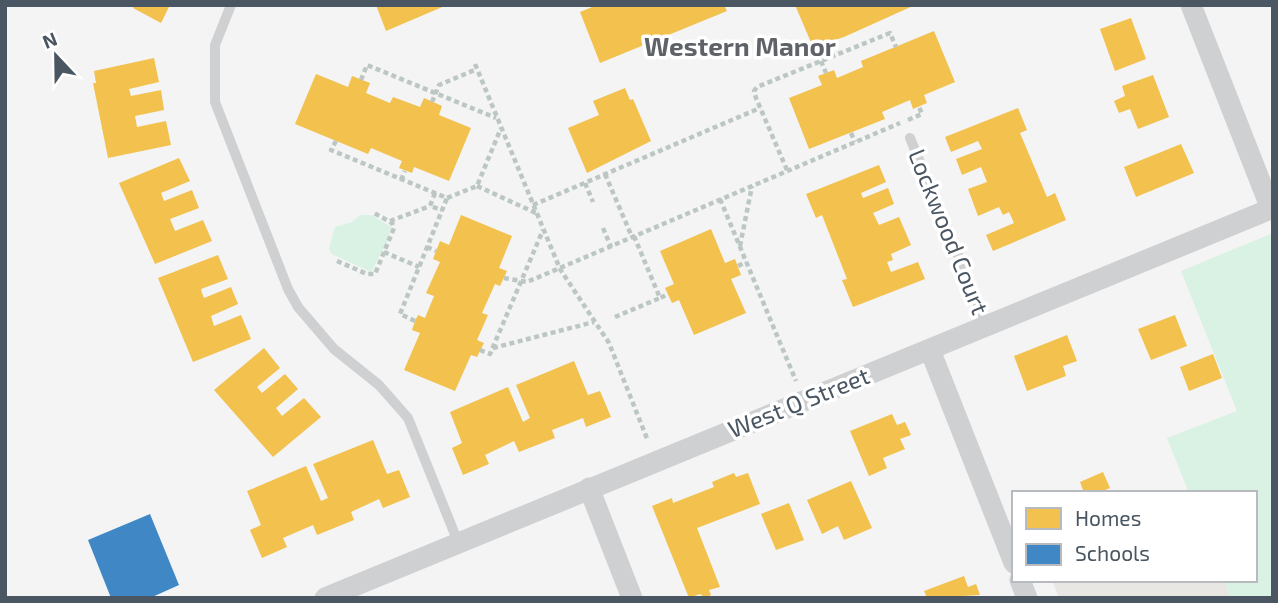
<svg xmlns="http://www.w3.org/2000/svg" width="1278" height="603" viewBox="0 0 1278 603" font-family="'Exo 2',sans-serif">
	<rect width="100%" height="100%" fill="#f4f4f4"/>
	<path fill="#e8e7e3" d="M1052,580h172l7,18h-172z"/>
	<g fill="#d9f2e3">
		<path d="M360,215h12l19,12 -4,15 -16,30 -39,-18 -3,-5 6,-22 17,-5z"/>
		<path d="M1273,233v365h-42l-7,-18h31v-87h-66l-22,-55 70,-27 -56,-140z"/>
	</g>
	<g fill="#f2c14e">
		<path d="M135,5h35l-9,18 -28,-15z"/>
		<path d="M376,5h71l-61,26z"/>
		<path d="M597,5h127l3,6 -127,52 -20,-51z"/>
		<path d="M795,5l28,2 92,-2 -71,32 -31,10z"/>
		<path d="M1131,18l15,41 -31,12 -15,-42z"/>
		<path d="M934,31l21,51 -31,13 3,8 -14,6 -3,-9 -28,12 3,7 -76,30 -20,-51 33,-13 -4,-9 16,-6 3,8 26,-11 -2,-6z"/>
		<path d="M154,58l5,24 -30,7 2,7 30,-6 3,20 -29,6 2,11 29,-6 5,24 -63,13 -15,-75h3l-2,-12z"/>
		<path d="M316,74l32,13 4,-11 18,7 -4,10 24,10 3,-6 27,10 4,-9 18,8 -3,9 32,13 -22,53 -35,-14 -2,6 -13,-5 3,-7 -31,-13 -3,6 -73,-30z"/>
		<path d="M1153,75l16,42 -31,12 -8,-20 -11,4 -5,-12 11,-5 -3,-10z"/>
		<path d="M625,88l5,12 3,-1 18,42 -64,32 -19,-45 31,-13 -6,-14z"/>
		<path d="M1018,108l9,22 -7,3 27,64 8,-4 11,27 -73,31 -7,-16 28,-12 -5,-11 -6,3 -4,-8 -21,9 -10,-27 19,-7 -6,-15 -19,8 -6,-16 26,-10 -4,-8 -27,11 -6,-15z"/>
		<path d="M1181,144l13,29 -58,24 -12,-30z"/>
		<path d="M179,158l11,23 -29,12 3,8 28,-11 7,18 -29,11 5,12 28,-11 9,21 -57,23 -36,-81z"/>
		<path d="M879,165l7,17 -25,11 2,5 25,-10 6,16 -21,9 6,12 20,-8 12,28 -20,9 2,6 -6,2 4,10 27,-10 7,17 -72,28 -11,-27 5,-1 -25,-64 -6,3 -10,-24z"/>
		<path d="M461,215l51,21 -13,32 8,3 -7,15 -5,-2 -13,29 6,2 -11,25 7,3 -7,14 -6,-2 -16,36 -51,-21 16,-37 -8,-3 3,-9 3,-6 7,3 9,-22 -8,-3 14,-31 -7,-3 7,-18 9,4z"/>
		<path d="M711,229l14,34 10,-4 6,16 -10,4 15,34 -52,22 -15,-35 -7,3 -7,-15 9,-4 -14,-33z"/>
		<path d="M218,255l10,24 -27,10 1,4 2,5 27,-11 7,17 -27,12 3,10 27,-11 10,24 -58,23 -35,-84z"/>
		<path d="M1175,315l12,31 -36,14 -13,-31z"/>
		<path d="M1067,335l10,26 -14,5 3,10 -39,15 -13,-35z"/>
		<path d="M264,348l16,20 -23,19 5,6 23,-19 13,15 -22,19 6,8 22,-18 17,19 -48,40 -59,-67z"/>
		<path d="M1213,354l9,24 -33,13 -9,-24z"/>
		<path d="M574,361l14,34 12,-4 11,26 -25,10 -3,-9 -31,12 3,8 -36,14 -5,-11 -29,14 4,9 -26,11 -11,-27 10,-5 -12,-31 58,-25 15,35 7,-4 -14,-33z"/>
		<path d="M892,414l5,11 8,-3 6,13 -11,4 5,10 -22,9 4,10 -18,8 -19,-45z"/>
		<path d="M373,440l14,34 12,-4 11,27 -27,11 -4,-9 -28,13 3,8 -37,15 -4,-10 -30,13 4,9 -25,11 -12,-28 11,-5 -14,-34 59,-25 15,35 7,-3 -15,-34z"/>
		<path d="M1103,472l7,16 -12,5h-14l-4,-11z"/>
		<path d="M734,473l2,4 12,-4 12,31 -63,24 23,59 -11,3 2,5 -6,3 -5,-4 -11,4 -37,-92 20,-8 1,5 41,-16 -2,-5z"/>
		<path d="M851,481l21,47 -28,12 -6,-14 -16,8 -15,-34z"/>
		<path d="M789,503l15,37 -28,10 -15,-36z"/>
		<path d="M964,576l4,11 8,-3 4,11 -53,3 -3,-7z"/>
	</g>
	<path fill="#3f88c5" d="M150,514l29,71 -29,13h-39l-23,-58z"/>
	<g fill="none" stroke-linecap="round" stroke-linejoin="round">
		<g stroke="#bcc7c4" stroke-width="4.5" stroke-dasharray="5 3.5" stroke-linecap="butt">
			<path d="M821,61l5,12"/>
			<path d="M475,64l85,205 49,74 39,98"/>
			<path d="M361,80l6,-15 129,53"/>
			<path d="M432,102l7,-17 38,-16"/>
			<path d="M908,120l14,-6 -3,-7"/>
			<path d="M851,133l4,9"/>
			<path d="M336,141l-5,9 116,48 30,-12 24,-58"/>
			<path d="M787,170l-31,-72 -2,-7 3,-4 133,-54 6,14"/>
			<path d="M605,174l27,63"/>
			<path d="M401,180l4,-9"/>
			<path d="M585,183l8,19"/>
			<path d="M477,186l59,27"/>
			<path d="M435,193l-5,13 12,4"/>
			<path d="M720,199l76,182"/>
			<path d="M533,205l227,-97"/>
			<path d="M390,221l40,-15"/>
			<path d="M603,228l8,19"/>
			<path d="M634,236l26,62 8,-4"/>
			<path d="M740,246l12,-60"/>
			<path d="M427,247l9,4"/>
			<path d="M384,252l35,15"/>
			<path d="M337,261l30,13h8l19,-46 -2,-5 -18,-10"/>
			<path d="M738,266l8,-4"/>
			<path d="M504,278l23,4 373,-159"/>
			<path d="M615,317l45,-19"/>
			<path d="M415,321l-15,-7 47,-116"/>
			<path d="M493,348l101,-26"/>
			<path d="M480,350l10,4 53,-124"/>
		</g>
		<g stroke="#ced0d2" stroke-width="10">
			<path d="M231,5l-16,40v57l73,187 10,18 36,42 45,36 29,33 50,124"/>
			<path d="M910,138l77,188"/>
		</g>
		<g stroke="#ced0d2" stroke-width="21">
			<path d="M1191,5l80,204"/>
			<path d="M930,350l84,213"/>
			<path d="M589,488l43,110"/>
			<path d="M1020,580l7,18"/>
			<path d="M325,598l948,-390"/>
		</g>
	</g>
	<g text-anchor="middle" stroke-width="7" stroke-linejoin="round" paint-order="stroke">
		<g font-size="24" fill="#4a5661" stroke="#fff">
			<text transform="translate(948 232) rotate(68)" y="8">Lockwood Court</text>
			<text transform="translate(799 403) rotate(-22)" y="8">West Q Street</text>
		</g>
		<g font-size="26" font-weight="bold" fill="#5f6368" stroke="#fff">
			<text x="740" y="56">Western Manor</text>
		</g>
	</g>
	<rect width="1278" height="603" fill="none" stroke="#4a5661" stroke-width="14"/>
	<rect x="1012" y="491" width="245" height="91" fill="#ffffff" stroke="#b7bbc0" stroke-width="2"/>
	<rect x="1026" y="508" width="35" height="21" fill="#f2c14e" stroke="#b7bbc0" stroke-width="2"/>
	<text x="1075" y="526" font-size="21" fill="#4a5661">Homes</text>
	<rect x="1026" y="544" width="35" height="21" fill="#3f88c5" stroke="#b7bbc0" stroke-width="2"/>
	<text x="1075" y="561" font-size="21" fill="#4a5661">Schools</text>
	<g transform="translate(56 56) rotate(338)" stroke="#ffffff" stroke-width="5" paint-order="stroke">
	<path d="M0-5L12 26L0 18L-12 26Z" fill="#4a5661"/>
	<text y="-10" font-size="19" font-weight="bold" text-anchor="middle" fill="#4a5661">N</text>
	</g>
</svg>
